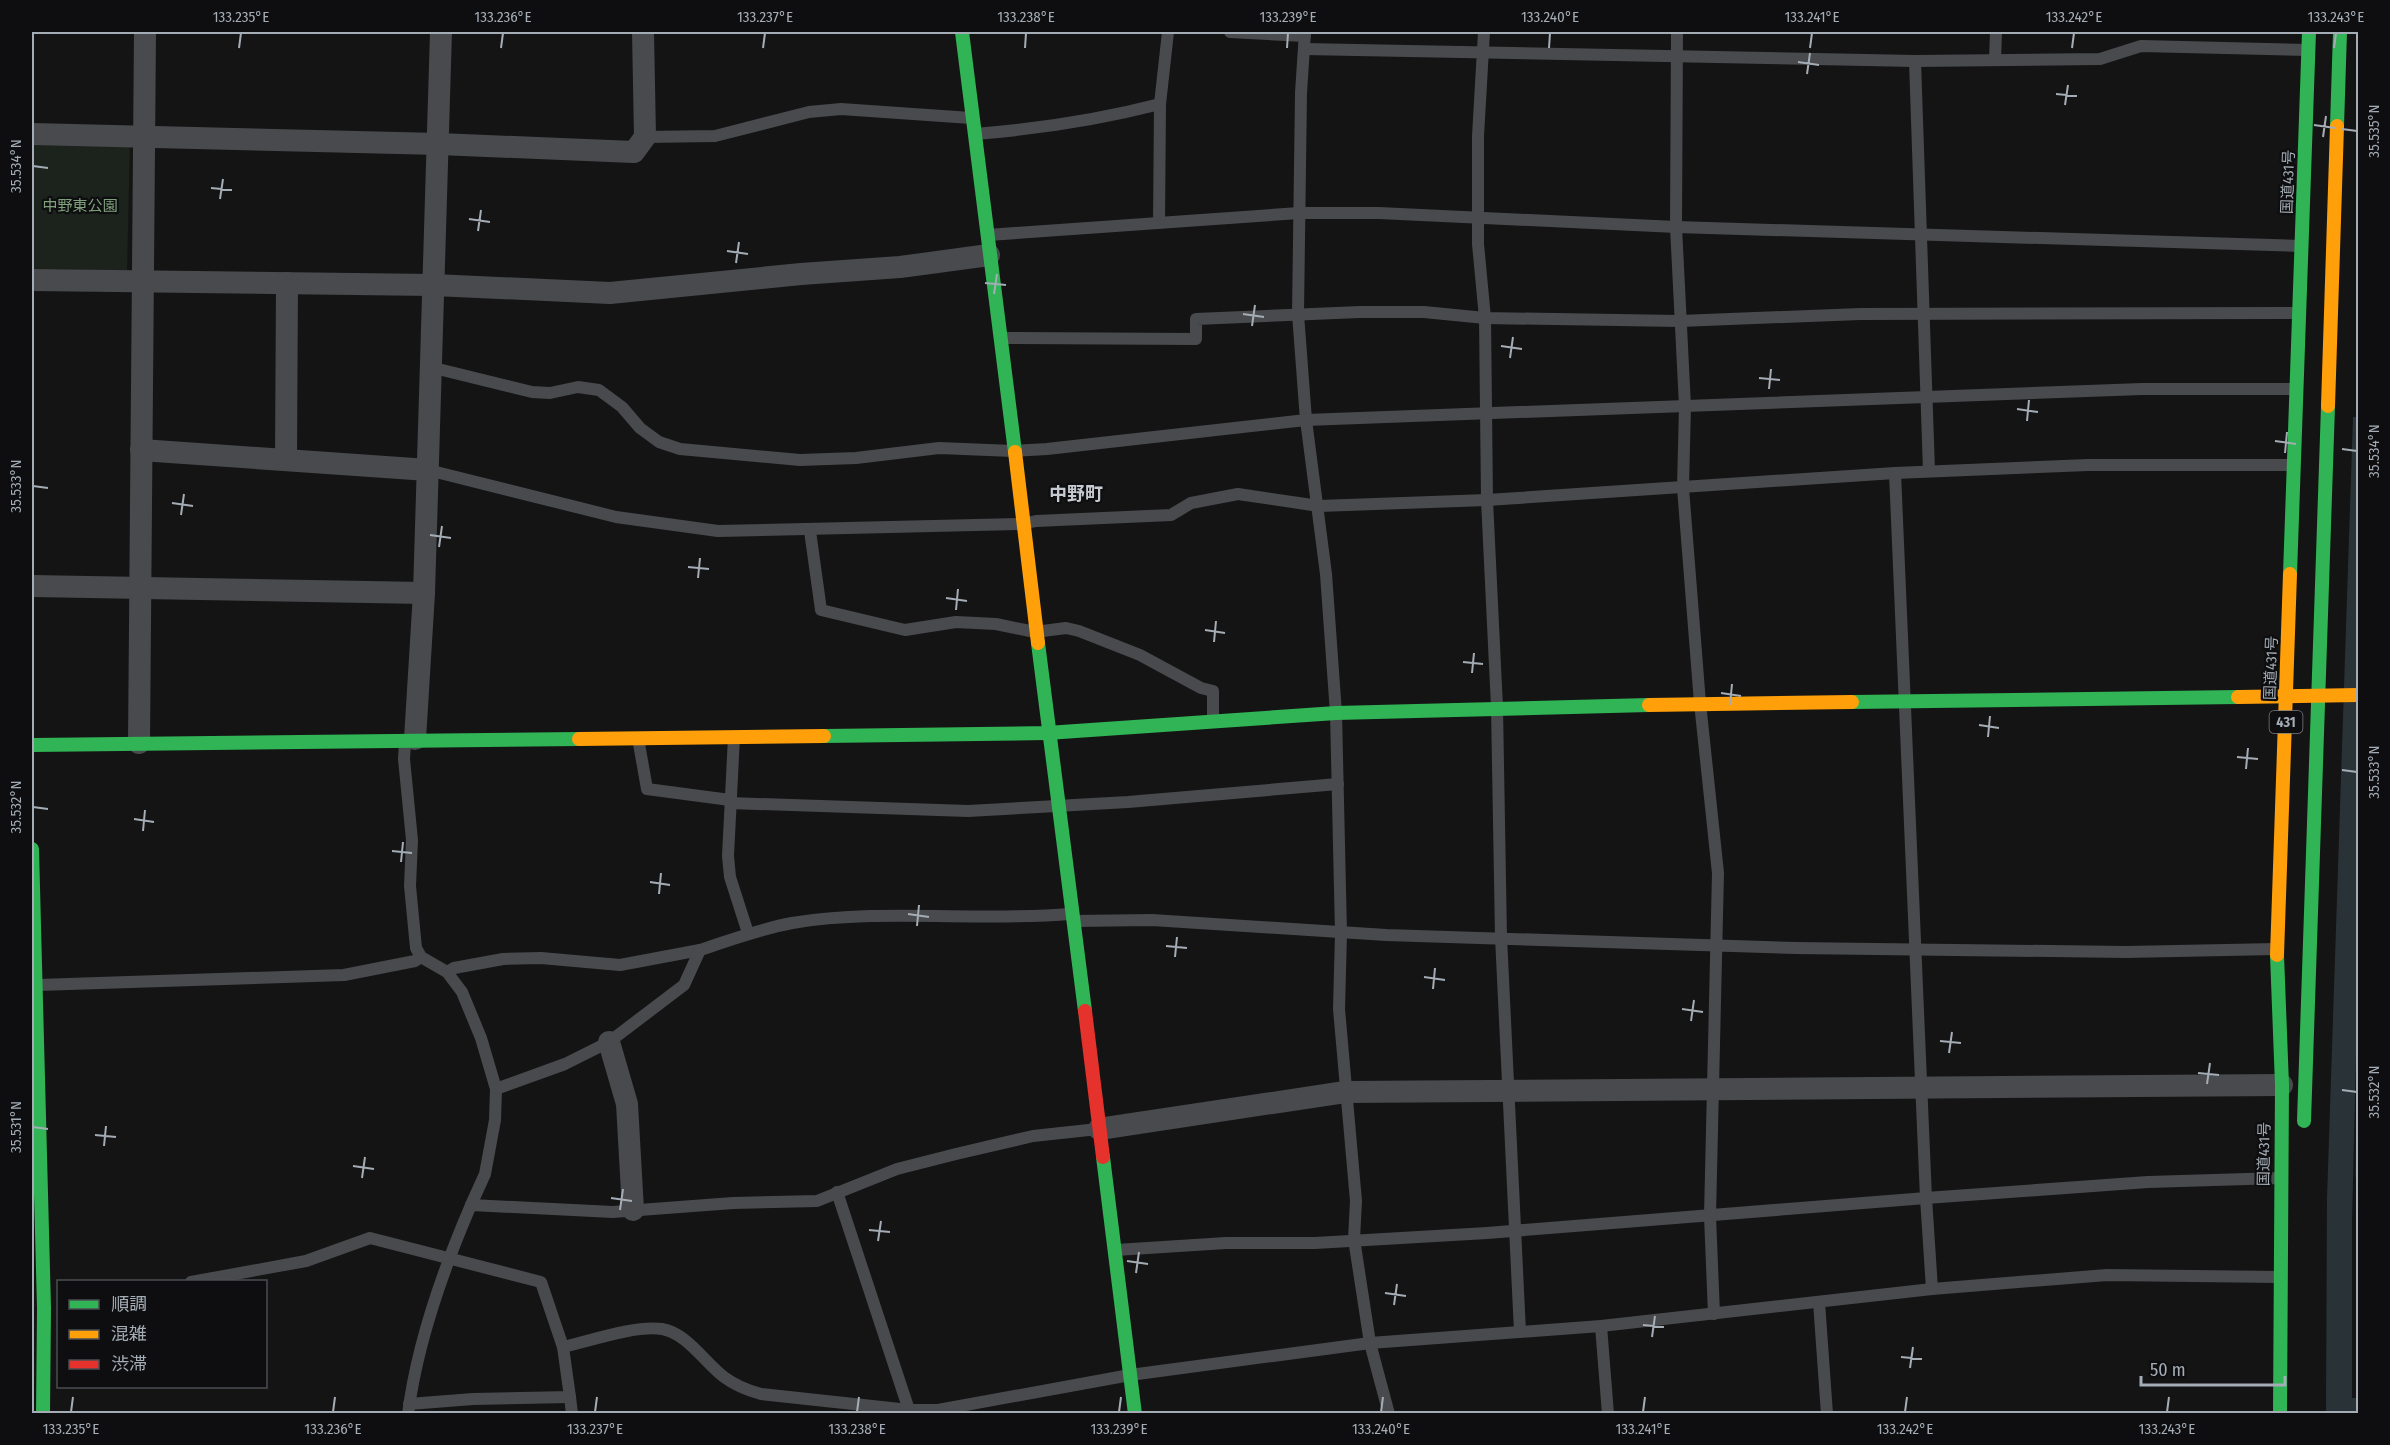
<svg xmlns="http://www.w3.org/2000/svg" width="2390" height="1445" viewBox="0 0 2390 1445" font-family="'Fira Sans Condensed','Noto Sans JP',sans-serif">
	<rect width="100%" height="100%" fill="#141414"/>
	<g fill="#1c221c">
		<path d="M32,140l98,2 -3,129 -95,-2z"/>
		<path d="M2358,1034v144l-3,-1z"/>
	</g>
	<path fill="#293337" d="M2353,417h5v555l-6,250v176h6v15l-32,1 1,-215z"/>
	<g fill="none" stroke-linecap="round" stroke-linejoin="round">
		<g stroke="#484a4d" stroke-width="12">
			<path d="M1230,32l75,4"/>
			<path d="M1305,32l-4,61 -3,221 8,106 20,154 10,139 5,220 -2,76 17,192 -2,38 16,104 19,71"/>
			<path d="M1484,32l-6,104v108l7,74 2,182 10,207 4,230 19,395"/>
			<path d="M1677,32l-1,195 9,179 -2,82 17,215 18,170 -8,343 4,98"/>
			<path d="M1304,49l611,12 185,-2 41,-13 167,4"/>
			<path d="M1995,60l1,-28"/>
			<path d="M1915,61l14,410"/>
			<path d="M1160,104l8,-72"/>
			<path d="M975,134c63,-5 123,-14 185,-30l-1,119"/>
			<path d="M645,137l70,-1 94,-24 32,-3 130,9"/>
			<path d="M988,235l311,-22h80l297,14 625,19"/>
			<path d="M1001,338l195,1v-20l164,-7h64l61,6 195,3 180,-7 438,-1"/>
			<path d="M430,367l102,25 18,1 28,-6 21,3 23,17 18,21 19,14 21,7 120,11 56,-2 83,-10 74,3 34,-2 259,-29 836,-31h154"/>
			<path d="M428,470l188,47 102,14 304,-7 14,-3 135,-6 20,-12 47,-9 81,12 168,-6 408,-27 193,-8h205"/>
			<path d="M810,531l11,79 84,20 51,-8 40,2 39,8 31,-4 13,3 61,24 61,33 12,3v29"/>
			<path d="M734,737l-6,119 2,21 18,56"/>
			<path d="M638,738l9,51 83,11"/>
			<path d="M405,743l-1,16 8,81 -2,46 6,62 5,9 26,15 15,20 19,46 15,51 -1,31 -10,54 -14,31"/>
			<path d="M730,803l238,8 160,-9 210,-18"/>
			<path d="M1073,921l79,-1 234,15 410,13 330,4 150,-3"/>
			<path d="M447,972l7,-4 49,-9 38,-1 79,7 80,-15"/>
			<path d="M38,985l306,-10 71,-14 6,-4"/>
			<path d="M496,1089l69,-25 44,-22 75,-57 16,-35c30,-10 60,-21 92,-27 89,-15 187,-1 278,-9"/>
			<path d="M837,1192l72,218h29l192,-35 240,-32 231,-17 331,-37 175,-14 172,2"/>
			<path d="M1116,1250l110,-7h89l172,-10 439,-35 -31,-725"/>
			<path d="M191,1282l115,-21 64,-23 171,44 22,65c27,-6 72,-22 99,-18 25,4 43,34 62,48 12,9 22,13 37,17l148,16"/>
			<path d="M1932,1289l-6,-91 222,-16 132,-4"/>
			<path d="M1819,1302l8,112"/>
			<path d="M1601,1326l7,88"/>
			<path d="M570,1397l2,17"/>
			<path d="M409,1404l64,-5 97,-2 -7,-50"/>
			<path d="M408,1414c9,-71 35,-144 63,-209l142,7 120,-9 84,-2 80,-32 59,-15 77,-18 65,-7"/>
		</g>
		<g stroke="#484a4d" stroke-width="22">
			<path d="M32,134l407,10 195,8 11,-15 -2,-105"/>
			<path d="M32,280l402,5 176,8 191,-19 99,-7 89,-12"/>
			<path d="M141,450l287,20"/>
			<path d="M286,459l1,-176"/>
			<path d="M32,586l392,7"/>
			<path d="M415,739l9,-146 17,-561"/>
			<path d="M139,743l6,-711"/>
			<path d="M609,1042l18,62 6,106"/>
			<path d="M1099,1129l246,-37 937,-7"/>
		</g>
		<g stroke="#30b455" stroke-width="14">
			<path d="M962,32l53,420"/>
			<path d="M2337,126l3,-94"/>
			<path d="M2290,574l19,-542"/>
			<path d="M1038,643l47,368"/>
			<path d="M1852,702l386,-5"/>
			<path d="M824,736l223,-3 289,-20 313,-8"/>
			<path d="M32,745l547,-6"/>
			<path d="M32,849l12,459 -1,106"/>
			<path d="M2277,955l5,130 -2,329"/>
			<path d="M2304,1121l24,-715"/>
			<path d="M1103,1157l32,257"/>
		</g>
		<g stroke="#ff9f0a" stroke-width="14">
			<path d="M2328,406l9,-280"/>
			<path d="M1015,452l23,191"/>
			<path d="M2238,697l120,-2"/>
			<path d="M1649,705l203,-3"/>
			<path d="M579,739l245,-3"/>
			<path d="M2277,955l13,-381"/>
		</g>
		<path stroke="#e5322d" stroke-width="14" d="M1085,1011l18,146"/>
	</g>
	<path fill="none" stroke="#a4acb5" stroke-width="2" d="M239,48l2,-15M501,48l2,-15M763,48l2,-15M1025,48l1,-15M1287,48l1,-15M1549,48l1,-15M1810,48l2,-15M2072,48l2,-15M2334,48l2,-15M1798,62l21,3M1807,74l3,-21M2056,94l21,2M2065,105l3,-20M2314,125l21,3M2342,129l15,2M2323,137l3,-21M33,166l15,2M211,188l21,2M220,199l3,-20M469,219l21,3M478,231l3,-21M727,251l21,3M736,263l3,-21M985,283l21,2M994,294l3,-20M1243,314l21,3M1252,326l3,-21M1501,346l21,3M1510,358l3,-21M1759,378l21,2M1769,389l2,-20M2017,409l21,3M2027,421l2,-21M2275,441l21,3M2342,449l15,2M2285,453l2,-21M33,486l15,2M172,503l21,3M181,515l3,-21M430,535l21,3M439,547l3,-21M688,567l21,2M698,578l2,-20M946,598l21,3M956,610l2,-21M1205,630l20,3M1214,642l2,-21M1463,662l20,2M1472,673l2,-20M1721,693l20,3M1730,705l2,-21M1979,725l20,3M1988,737l2,-21M2237,757l21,2M2246,769l2,-21M2342,770l15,2M33,807l15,2M134,819l20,3M143,831l2,-21M392,851l20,2M401,862l2,-20M650,882l20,3M659,894l2,-21M908,914l21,3M917,926l2,-21M1166,946l21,2M1175,957l2,-20M1424,977l21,3M1433,989l2,-21M1682,1009l21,3M1691,1021l3,-21M1940,1041l21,2M1949,1053l3,-21M2198,1073l21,2M2207,1084l3,-21M2342,1090l15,2M33,1127l15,2M95,1135l21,2M104,1146l2,-20M353,1166l21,3M362,1178l3,-21M611,1198l21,3M620,1210l3,-21M869,1230l21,2M878,1241l3,-20M1127,1261l21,3M1136,1273l3,-21M1385,1293l21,3M1394,1305l3,-21M1643,1325l21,2M1652,1337l3,-21M1901,1357l21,2M1910,1368l3,-21M71,1412l2,-15M333,1412l2,-15M595,1412l2,-15M857,1412l2,-15M1119,1412l2,-15M1381,1412l2,-15M1643,1412l2,-15M1905,1412l2,-15M2167,1412l2,-15"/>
	<g text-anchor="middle" stroke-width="4.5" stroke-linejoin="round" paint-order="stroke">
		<rect fill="#0e0e10" stroke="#777d84" stroke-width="1.5" x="2269.5" y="711" width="33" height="22" rx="4.5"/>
		<g font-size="14" font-weight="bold" fill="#a4acb5">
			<text x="2286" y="727">431</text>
		</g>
		<g font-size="15" fill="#a4acb5" stroke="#0e0e10">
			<text transform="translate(2288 182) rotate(-88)" y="5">国道431号</text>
			<text transform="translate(2271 668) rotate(-88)" y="5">国道431号</text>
			<text transform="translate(2264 1154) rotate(-89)" y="5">国道431号</text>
		</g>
		<g font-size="15" fill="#7fa17b" stroke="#0e0e10">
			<text x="80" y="211">中野東公園</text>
		</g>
		<g font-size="18" font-weight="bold" fill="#c5cad1" stroke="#0e0e10">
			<text x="1076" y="500">中野町</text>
		</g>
	</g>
	<rect width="2390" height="1445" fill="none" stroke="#0e0e10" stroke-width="66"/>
	<rect x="57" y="1280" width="210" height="108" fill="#0e0e10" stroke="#4a4d52" stroke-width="1.5"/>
	<rect x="69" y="1300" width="30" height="9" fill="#30b455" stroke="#4a4d52" stroke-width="1.5"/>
	<text x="111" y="1310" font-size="18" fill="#a4acb5">順調</text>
	<rect x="69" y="1330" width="30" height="9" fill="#ff9f0a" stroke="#4a4d52" stroke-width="1.5"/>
	<text x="111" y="1340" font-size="18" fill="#a4acb5">混雑</text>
	<rect x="69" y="1360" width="30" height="9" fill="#e5322d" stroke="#4a4d52" stroke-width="1.5"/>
	<text x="111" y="1370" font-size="18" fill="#a4acb5">渋滞</text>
	<path d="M2141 1376v9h144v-9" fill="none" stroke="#a4acb5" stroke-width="3"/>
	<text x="2150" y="1376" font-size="18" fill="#a4acb5" stroke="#0e0e10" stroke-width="4.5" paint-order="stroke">50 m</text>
	<rect x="33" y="33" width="2324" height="1379" fill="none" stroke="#a4acb5" stroke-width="2"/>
	<g font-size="15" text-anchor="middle" fill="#a4acb5">
		<text x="241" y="22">133.235°E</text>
		<text x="503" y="22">133.236°E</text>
		<text x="765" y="22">133.237°E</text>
		<text x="1026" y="22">133.238°E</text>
		<text x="1288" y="22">133.239°E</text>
		<text x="1550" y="22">133.240°E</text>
		<text x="1812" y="22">133.241°E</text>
		<text x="2074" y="22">133.242°E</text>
		<text x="2336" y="22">133.243°E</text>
		<text transform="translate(2374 131) rotate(-90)" y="5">35.535°N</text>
		<text transform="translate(16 166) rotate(-90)" y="5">35.534°N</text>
		<text transform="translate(2374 451) rotate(-90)" y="5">35.534°N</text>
		<text transform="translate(16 486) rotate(-90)" y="5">35.533°N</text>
		<text transform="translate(2374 772) rotate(-90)" y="5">35.533°N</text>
		<text transform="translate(16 807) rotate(-90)" y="5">35.532°N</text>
		<text transform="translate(2374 1092) rotate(-90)" y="5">35.532°N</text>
		<text transform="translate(16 1127) rotate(-90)" y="5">35.531°N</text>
		<text x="71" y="1434">133.235°E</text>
		<text x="333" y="1434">133.236°E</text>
		<text x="595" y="1434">133.237°E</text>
		<text x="857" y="1434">133.238°E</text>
		<text x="1119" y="1434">133.239°E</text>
		<text x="1381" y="1434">133.240°E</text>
		<text x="1643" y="1434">133.241°E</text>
		<text x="1905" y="1434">133.242°E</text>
		<text x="2167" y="1434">133.243°E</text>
	</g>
</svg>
